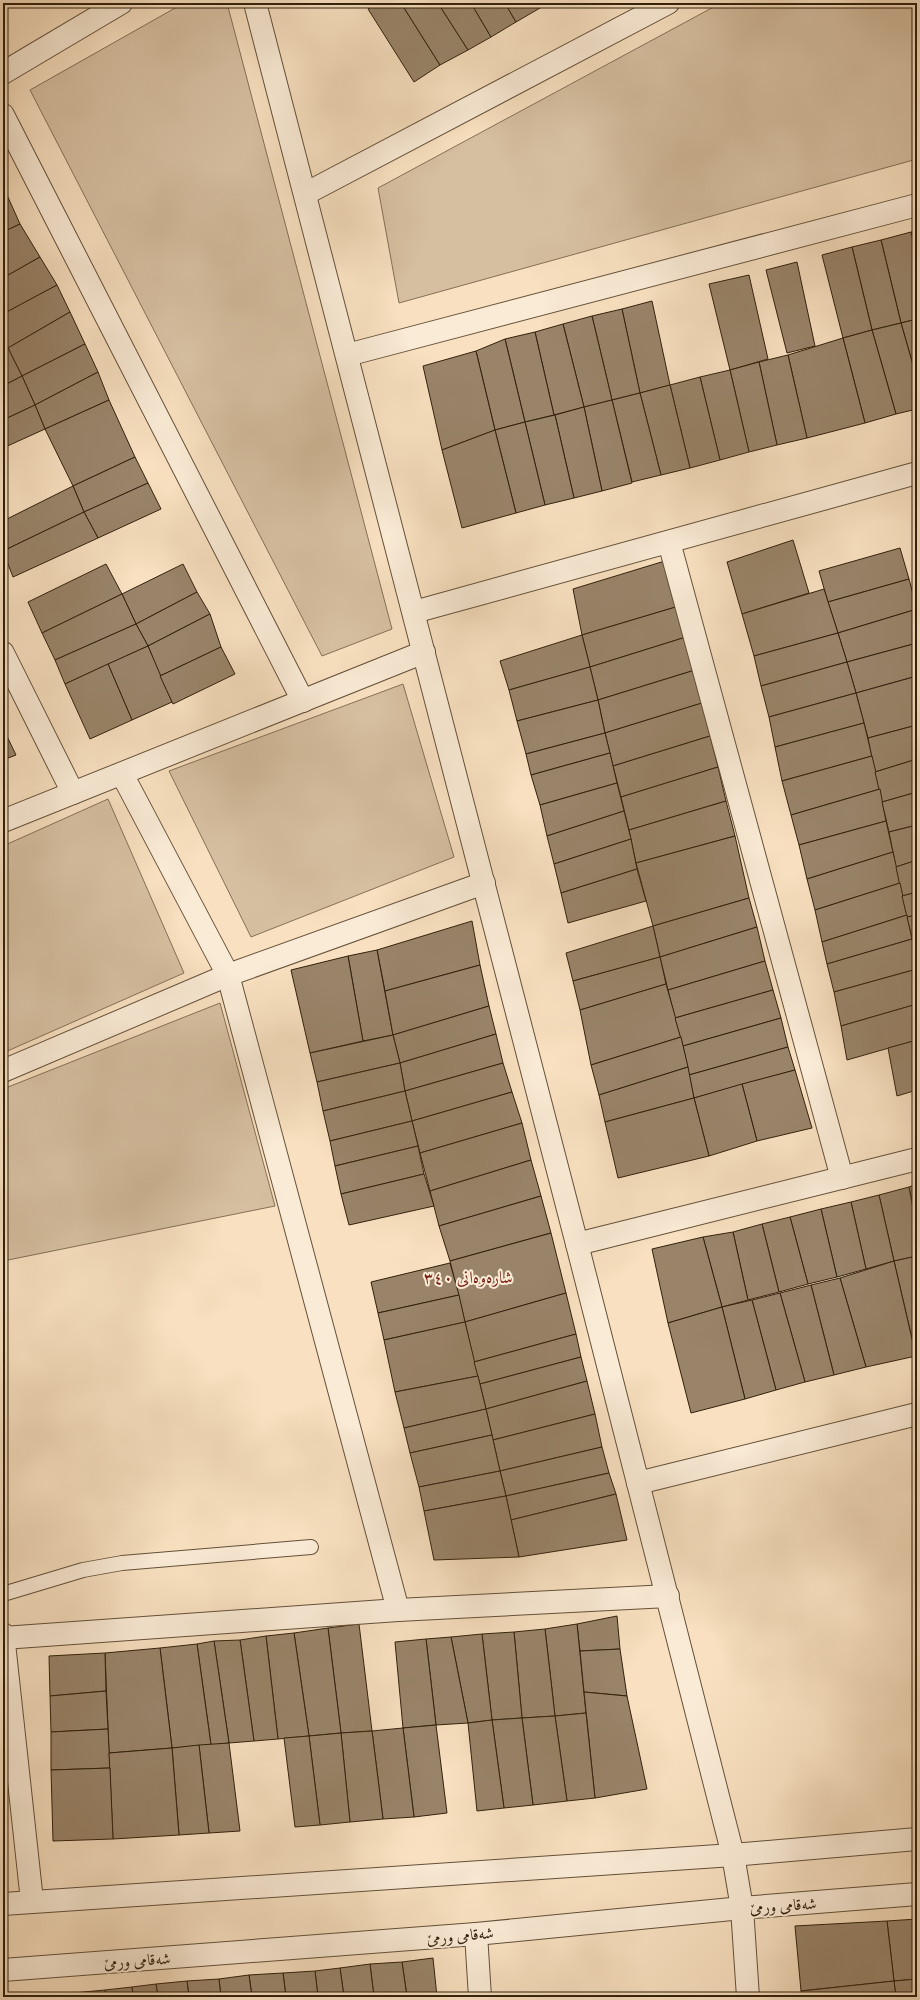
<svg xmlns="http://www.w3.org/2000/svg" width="920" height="2000" viewBox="0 0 920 2000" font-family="'EB Garamond',Amiri,serif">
	<rect width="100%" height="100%" fill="#f8e0c0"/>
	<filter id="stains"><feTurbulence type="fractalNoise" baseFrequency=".005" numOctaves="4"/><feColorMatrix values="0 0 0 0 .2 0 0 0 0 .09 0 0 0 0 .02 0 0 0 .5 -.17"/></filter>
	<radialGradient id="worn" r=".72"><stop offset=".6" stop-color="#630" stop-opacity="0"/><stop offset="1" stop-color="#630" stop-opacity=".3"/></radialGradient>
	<g fill="#d6bfa1" stroke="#847056">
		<path d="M184,3h43l165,626 -70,27 -292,-566z"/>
		<path d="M721,3h196v156l-518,144 -21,-115z"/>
		<path d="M403,684l51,173 -203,80 -82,-166z"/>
		<path d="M108,799l76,174 -181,80v-207z"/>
		<path d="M220,1003l55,203 -272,55v-172z"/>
	</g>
	<g fill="#99846a" stroke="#32200c">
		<path d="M378,3h23l39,62 -26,17 -46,-73z"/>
		<path d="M401,3h37l30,47 -28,15z"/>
		<path d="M438,3h33l20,34 -23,13z"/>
		<path d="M471,3h34l11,19 -25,15z"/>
		<path d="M505,3h33l2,5 -24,14z"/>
		<path d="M538,3h11l-9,5z"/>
		<path d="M3,186l17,38 -17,8z"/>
		<path d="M20,224l20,33 -37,21v-46z"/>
		<path d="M917,231v26l-6,-25z"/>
		<path d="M911,232l6,25v62l-16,4 -20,-83z"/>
		<path d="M881,240l20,83 -29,7 -20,-83z"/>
		<path d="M852,247l20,83 -29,8 -21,-83z"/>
		<path d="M40,257l17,28 -54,29v-36z"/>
		<path d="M797,262l18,84 -28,7 -21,-83z"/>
		<path d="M749,275l19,84 -38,11 -21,-86z"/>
		<path d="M57,285l13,27 -62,36 -5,-10v-24z"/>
		<path d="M652,301l18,84 -30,8 -18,-84z"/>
		<path d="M622,309l18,84 -28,7 -20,-84z"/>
		<path d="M70,312l15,32 -63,32 -14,-28z"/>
		<path d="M592,316l20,84 -28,7 -21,-83z"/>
		<path d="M917,319v60l-16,-56z"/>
		<path d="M901,323l16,56v30l-21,5 -24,-84z"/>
		<path d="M563,324l21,83 -30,8 -19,-83z"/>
		<path d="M872,330l24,84 -31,9 -22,-85z"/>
		<path d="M535,332l19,83 -29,7 -20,-83z"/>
		<path d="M3,338l5,10 -5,2z"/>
		<path d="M843,338l22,85 -58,15 -19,-83z"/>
		<path d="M505,339l20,83 -30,8 -19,-79z"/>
		<path d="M85,344l13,28 -63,33 -13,-29z"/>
		<path d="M8,348l14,28 -19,10v-36z"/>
		<path d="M476,351l19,79 -53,20 -19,-84z"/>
		<path d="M788,355l19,83 -30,7 -18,-83z"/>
		<path d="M759,362l18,83 -28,7 -19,-82z"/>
		<path d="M730,370l19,82 -29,8 -20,-83z"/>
		<path d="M98,372l11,28 -64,29 -10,-24z"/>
		<path d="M22,376l13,29 -32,15v-34z"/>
		<path d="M700,377l20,83 -30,8 -20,-83z"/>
		<path d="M670,385l20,83 -29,7 -21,-82z"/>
		<path d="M640,393l21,82 -29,7 -20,-82z"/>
		<path d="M109,400l26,57 -62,29 -28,-57z"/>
		<path d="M612,400l20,83 -30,8 -18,-84z"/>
		<path d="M35,405l10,24 -42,19v-28z"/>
		<path d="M584,407l18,84 -28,7 -19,-83z"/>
		<path d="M555,415l19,83 -29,7 -20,-83z"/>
		<path d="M525,422l20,83 -29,8 -21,-83z"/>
		<path d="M495,430l21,83 -54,15 -20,-78z"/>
		<path d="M135,457l13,26 -64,29 -11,-26z"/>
		<path d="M148,483l13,26 -63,29 -14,-26z"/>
		<path d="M73,486l11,26 -81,39v-30z"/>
		<path d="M84,512l14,26 -85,39 -10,-26z"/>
		<path d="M793,540l16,53 -67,21 -15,-52z"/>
		<path d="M900,548l9,31 -81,23 -9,-31z"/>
		<path d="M668,560l11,46 -97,29 -9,-46z"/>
		<path d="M106,564l16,30 -80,39 -14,-31z"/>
		<path d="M183,564l14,28 -61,32 -14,-30z"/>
		<path d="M909,579l8,30 -79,24 -10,-31z"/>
		<path d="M824,589l14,44 -84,23 -12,-42z"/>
		<path d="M197,592l13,22 -62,32 -12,-22z"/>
		<path d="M122,594l14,30 -81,36 -13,-27z"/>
		<path d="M679,606l7,31 -96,30 -8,-32z"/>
		<path d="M917,609v34l-70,19 -9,-29z"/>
		<path d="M210,614l11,33 -61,29 -12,-30z"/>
		<path d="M136,624l12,22 -83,38 -10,-24z"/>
		<path d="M838,633l9,29 -86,24 -7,-30z"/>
		<path d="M582,635l8,32 -81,23 -9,-29z"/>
		<path d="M686,637l9,33 -97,30 -8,-33z"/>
		<path d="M917,643v33l-61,17 -9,-31z"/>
		<path d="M148,646l24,56 -40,18 -24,-56z"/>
		<path d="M221,647l14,27 -62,30 -13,-28z"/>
		<path d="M847,662l9,31 -87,24 -8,-31z"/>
		<path d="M108,664l24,56 -42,19 -25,-55z"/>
		<path d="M590,667l8,33 -81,21 -8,-31z"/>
		<path d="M695,670l7,33 -97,30 -7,-33z"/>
		<path d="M917,676v49l-49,13 -12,-45z"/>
		<path d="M856,693l8,30 -89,24 -6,-30z"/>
		<path d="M598,700l7,33 -79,21 -9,-33z"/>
		<path d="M702,703l8,33 -97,30 -8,-33z"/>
		<path d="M864,723l8,33 -90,25 -7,-34z"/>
		<path d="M917,725v34l-42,13 -7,-34z"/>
		<path d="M3,728l13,27 -13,5z"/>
		<path d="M605,733l5,20 -79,22 -5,-21z"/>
		<path d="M710,736l8,31 -97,30 -8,-31z"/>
		<path d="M610,753l7,30 -77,22 -9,-30z"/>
		<path d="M872,756l8,33 -89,26 -9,-34z"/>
		<path d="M917,759v33l-35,10 -7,-30z"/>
		<path d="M718,767l8,34 -97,29 -8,-33z"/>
		<path d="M617,783l7,28 -77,25 -7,-31z"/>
		<path d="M880,789l6,32 -87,24 -8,-30z"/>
		<path d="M917,792v33l-28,7 -7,-30z"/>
		<path d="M726,801l9,35 -99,27 -7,-33z"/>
		<path d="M624,811l7,28 -77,25 -7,-28z"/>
		<path d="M886,821l7,31 -86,27 -8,-34z"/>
		<path d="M917,825v35l-21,7 -7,-35z"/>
		<path d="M735,836l14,62 -96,28 -17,-63z"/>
		<path d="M631,839l6,30 -76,24 -7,-29z"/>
		<path d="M893,852l7,31 -85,27 -8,-31z"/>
		<path d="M917,860v32l-15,4 -6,-29z"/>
		<path d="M637,869l9,32 -78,22 -7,-30z"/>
		<path d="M900,883l7,32 -85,27 -7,-32z"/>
		<path d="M917,892v23l-10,2 -5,-21z"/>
		<path d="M749,898l8,29 -97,30 -7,-31z"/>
		<path d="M907,915l5,24 -85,25 -5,-22z"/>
		<path d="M917,915v39h-1l-9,-37z"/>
		<path d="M472,921l8,44 -95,26 -8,-41z"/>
		<path d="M653,926l7,31 -87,24 -7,-28z"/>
		<path d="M757,927l8,34 -97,29 -8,-33z"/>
		<path d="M912,939l5,18v12l-83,23 -7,-28z"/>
		<path d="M377,950l16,85 -30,6 -15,-85z"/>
		<path d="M348,956l15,85 -53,12 -19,-83z"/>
		<path d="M660,957l6,27 -86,26 -7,-29z"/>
		<path d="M765,961l8,29 -98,28 -7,-28z"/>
		<path d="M480,965l9,41 -96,29 -8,-44z"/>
		<path d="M917,969v35l-76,22 -7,-34z"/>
		<path d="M666,984l15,53 -90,28 -11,-55z"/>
		<path d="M773,990l8,28 -98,28 -8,-28z"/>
		<path d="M917,1004v36l-70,20 -6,-34z"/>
		<path d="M489,1006l7,28 -96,29 -7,-28z"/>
		<path d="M781,1018l7,29 -99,28 -6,-29z"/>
		<path d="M496,1034l7,29 -98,28 -5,-28z"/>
		<path d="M393,1035l7,28 -83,19 -7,-29z"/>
		<path d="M681,1037l7,30 -89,28 -8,-30z"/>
		<path d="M917,1040v50l-20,6 -9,-48z"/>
		<path d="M788,1047l7,23 -101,28 -5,-23z"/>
		<path d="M400,1063l5,28 -82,20 -6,-29z"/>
		<path d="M503,1063l9,29 -100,29 -7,-30z"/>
		<path d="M688,1067l6,31 -89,24 -6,-27z"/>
		<path d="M795,1070l17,58 -55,13 -15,-57z"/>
		<path d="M742,1084l15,57 -48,15 -15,-58z"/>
		<path d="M405,1091l7,30 -82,20 -7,-30z"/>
		<path d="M512,1092l10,31 -102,30 -8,-32z"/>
		<path d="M694,1098l15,58 -91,22 -13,-56z"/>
		<path d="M412,1121l6,25 -83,20 -5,-25z"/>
		<path d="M522,1123l9,37 -101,31 -10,-38z"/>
		<path d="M418,1146l6,28 -83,20 -6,-28z"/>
		<path d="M531,1160l10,36 -102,30 -9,-35z"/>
		<path d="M424,1174l10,32 -85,19 -8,-31z"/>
		<path d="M917,1184v40l-8,-37z"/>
		<path d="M909,1187l8,42v27l-23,5 -15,-66z"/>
		<path d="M879,1195l15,66 -28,8 -15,-67z"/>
		<path d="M541,1196l10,37 -101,28 -11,-35z"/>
		<path d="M851,1202l15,67 -29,8 -16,-68z"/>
		<path d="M821,1209l16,68 -29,7 -18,-67z"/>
		<path d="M790,1217l18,67 -29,8 -17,-68z"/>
		<path d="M762,1224l17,68 -31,8 -15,-68z"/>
		<path d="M733,1232l15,68 -26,7 -19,-70z"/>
		<path d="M551,1233l15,60 -101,29 -15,-61z"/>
		<path d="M703,1237l19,70 -54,16 -16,-74z"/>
		<path d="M917,1256v100h-1l-22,-95z"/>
		<path d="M894,1261l22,95 -50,11 -26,-89z"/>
		<path d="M450,1263l9,32 -81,18 -7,-31z"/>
		<path d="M840,1278l26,89 -32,8 -23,-90z"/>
		<path d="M811,1285l23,90 -29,7 -25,-89z"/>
		<path d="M566,1293l10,41 -102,28 -9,-40z"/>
		<path d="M780,1293l25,89 -29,8 -24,-90z"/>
		<path d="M459,1295l6,27 -81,18 -6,-27z"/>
		<path d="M752,1300l24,90 -31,9 -23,-92z"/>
		<path d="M722,1307l23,92 -54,14 -23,-90z"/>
		<path d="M465,1322l13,54 -83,16 -11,-52z"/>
		<path d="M576,1334l5,23 -101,27 -6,-22z"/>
		<path d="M581,1357l6,24 -101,28 -6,-25z"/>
		<path d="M478,1376l8,33 -82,19 -9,-36z"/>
		<path d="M587,1381l8,33 -102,26 -7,-31z"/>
		<path d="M486,1409l6,26 -82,18 -6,-25z"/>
		<path d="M595,1414l7,33 -102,24 -7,-31z"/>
		<path d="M492,1435l8,36 -81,16 -9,-34z"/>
		<path d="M602,1447l7,26 -103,23 -6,-25z"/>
		<path d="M500,1471l6,25 -82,15 -5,-24z"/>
		<path d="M609,1473l7,21 -105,26 -5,-24z"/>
		<path d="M616,1494l11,46 -108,17 -8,-37z"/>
		<path d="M506,1496l13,61 -85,3 -10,-49z"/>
		<path d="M617,1616l3,33 -40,2 -3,-27z"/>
		<path d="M359,1624l13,107 -31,2 -13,-105z"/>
		<path d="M577,1624l9,89 -31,3 -10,-87z"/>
		<path d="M328,1628l13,105 -32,3 -15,-103z"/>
		<path d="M545,1629l10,87 -33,2 -8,-86z"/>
		<path d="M514,1632l8,86 -30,2 -10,-86z"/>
		<path d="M294,1633l15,103 -31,3 -12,-103z"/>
		<path d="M482,1634l10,86 -24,3 -17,-86z"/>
		<path d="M266,1636l12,103 -24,2 -14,-101z"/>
		<path d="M451,1637l17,86 -32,2 -10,-86z"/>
		<path d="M426,1639l10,86 -33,3 -8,-86z"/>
		<path d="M240,1640l14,101 -25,2 -15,-102z"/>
		<path d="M214,1641l15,102 -18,2 -14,-101z"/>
		<path d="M197,1644l14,101 -39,3 -12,-100z"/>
		<path d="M160,1648l12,100 -63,5 -4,-100z"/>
		<path d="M620,1649l7,47 -43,-4 -4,-41z"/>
		<path d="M105,1653l1,38 -56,5 -1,-40z"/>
		<path d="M106,1691l2,38 -57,3 -1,-36z"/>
		<path d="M584,1692l43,4 20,93 -52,9z"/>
		<path d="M586,1713l9,85 -28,3 -12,-85z"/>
		<path d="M555,1716l12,85 -34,4 -11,-87z"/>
		<path d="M522,1718l11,87 -29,3 -12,-88z"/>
		<path d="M492,1720l12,88 -27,3 -9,-88z"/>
		<path d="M436,1725l11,88 -33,4 -11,-89z"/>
		<path d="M403,1728l11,89 -31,2 -11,-88z"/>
		<path d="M108,1729l2,39 -59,2v-38z"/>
		<path d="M372,1731l11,88 -33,3 -9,-89z"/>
		<path d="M341,1733l9,89 -30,3 -11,-89z"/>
		<path d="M309,1736l11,89 -25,2 -11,-89z"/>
		<path d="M229,1743l11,88 -31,2 -10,-88z"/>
		<path d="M199,1745l10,88 -30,2 -7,-87z"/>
		<path d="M172,1748l7,87 -66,4 -4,-86z"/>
		<path d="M110,1768l3,71 -60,2 -2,-71z"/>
		<path d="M917,1919v60l-23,2 -7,-60z"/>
		<path d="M887,1921l7,60 -93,10 -6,-65z"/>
		<path d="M433,1958l4,39h-30l-5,-35z"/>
		<path d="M402,1962l5,35h-33l-4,-33z"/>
		<path d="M370,1964l4,33h-30l-4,-29z"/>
		<path d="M340,1968l4,29h-26l-3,-26z"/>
		<path d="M315,1971l3,26h-32l-3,-24z"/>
		<path d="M283,1973l3,24h-34l-3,-22z"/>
		<path d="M249,1975l3,22h-31l-2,-18z"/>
		<path d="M219,1979l2,18h-32l-2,-16z"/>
		<path d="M917,1979v18h-21l-2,-16z"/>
		<path d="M187,1981l2,16h-31l-2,-13z"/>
		<path d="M894,1981l2,16h-94l-1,-6z"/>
		<path d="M156,1984l2,13h-25l-1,-10z"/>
		<path d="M132,1987l1,10h-27l-1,-7z"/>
		<path d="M105,1990l1,7h-32l-1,-4z"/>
	</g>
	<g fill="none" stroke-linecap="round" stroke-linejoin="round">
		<defs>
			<path id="service" d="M3,1594l80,-24 39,-7 189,-16"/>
			<g id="minor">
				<path d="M255,3l322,1241 156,611 9,53 6,89"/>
				<path d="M3,115l300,586"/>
				<path d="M305,194l363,-191"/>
				<path d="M347,355l570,-150"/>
				<path d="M669,542l173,636"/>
				<path d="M414,612l503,-139"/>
				<path d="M3,653l70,140"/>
				<path d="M122,774l106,201 170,635"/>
				<path d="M3,821l421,-169"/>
				<path d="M3,1071l225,-96 256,-92"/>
				<path d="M577,1244l340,-85"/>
				<path d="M638,1483l279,-69"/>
				<path d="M3,1634l29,267"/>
				<path d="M3,1638l395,-28 270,-14"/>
				<path d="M476,1934l4,63"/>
			</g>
			<g id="tertiary">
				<path d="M3,73l118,-70"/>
				<path d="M3,1904l730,-49 184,-16"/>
				<path d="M3,1970l473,-36 266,-26 175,-14"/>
			</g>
		</defs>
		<use href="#service" stroke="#645039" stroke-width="16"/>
		<use href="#minor" stroke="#645039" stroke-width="24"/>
		<use href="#tertiary" stroke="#645039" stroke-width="24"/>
		<use href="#service" stroke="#faebd6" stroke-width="14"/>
		<use href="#minor" stroke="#faebd6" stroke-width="22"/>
		<use href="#tertiary" stroke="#faebd6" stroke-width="22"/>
	</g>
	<g text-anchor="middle" stroke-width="4" stroke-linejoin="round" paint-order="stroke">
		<g font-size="16" fill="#32200c" stroke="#faebd6">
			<text transform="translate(783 1905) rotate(-4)" y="6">شەقامی ورمێ</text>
			<text transform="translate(460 1935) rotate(-5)" y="6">شەقامی ورمێ</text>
			<text transform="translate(137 1960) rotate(-4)" y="6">شەقامی ورمێ</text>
		</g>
		<g font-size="17" fill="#7a1f14" stroke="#faebd6">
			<text x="468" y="1283">شارەوەانی ٣٤٠</text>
		</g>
	</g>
	<rect width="920" height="2000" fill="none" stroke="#f8e0c0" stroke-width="16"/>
	<rect x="4" y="4" width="912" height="1992" fill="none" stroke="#32200c" stroke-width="2"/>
	<rect x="8" y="8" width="904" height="1984" fill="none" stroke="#32200c"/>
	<rect width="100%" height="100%" filter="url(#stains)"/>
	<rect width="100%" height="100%" fill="url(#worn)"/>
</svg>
